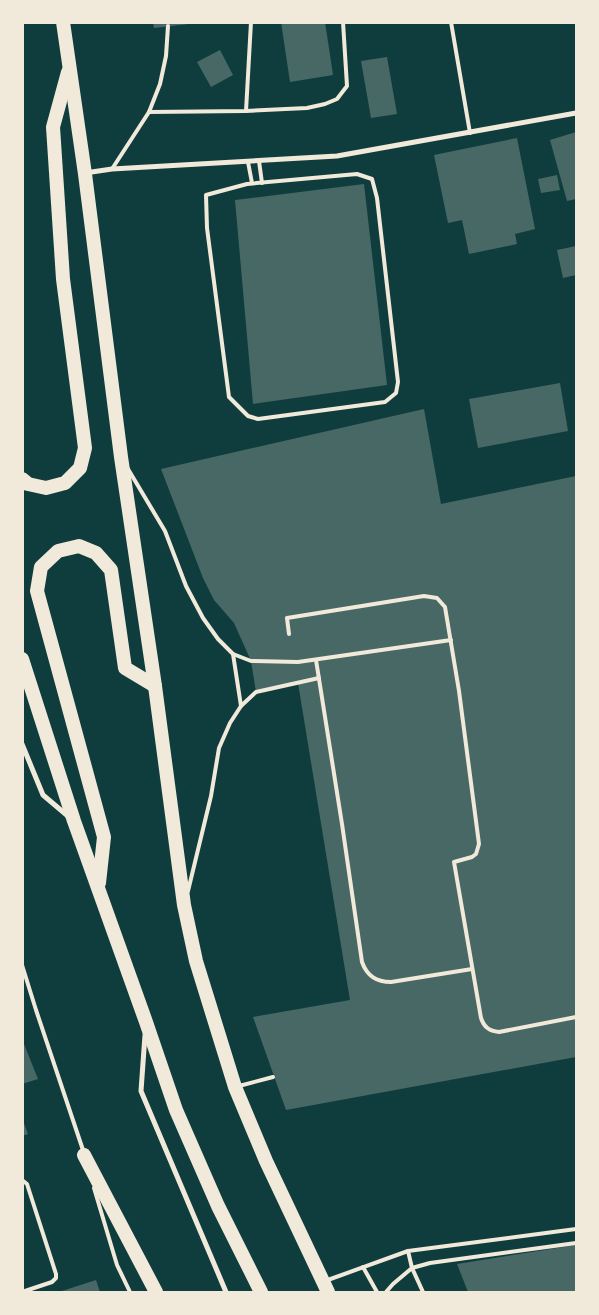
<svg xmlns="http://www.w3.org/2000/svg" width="599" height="1315" viewBox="0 0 599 1315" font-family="Barlow,sans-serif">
	<rect width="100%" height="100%" fill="#0f3d3e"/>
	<g fill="#486865">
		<path d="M153,22h36v2l-35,4z"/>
		<path d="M281,22h44l8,53 -43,7z"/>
		<path d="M220,50l13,25 -22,12 -14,-25z"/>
		<path d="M387,57l10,57 -26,4 -10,-57z"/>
		<path d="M576,132v67l-9,2 -17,-61z"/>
		<path d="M517,138l18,91 -20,5 2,10 -48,10 -7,-34 -14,3 -14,-68z"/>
		<path d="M557,175l3,15 -19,3 -3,-14z"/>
		<path d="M364,184l23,201 -134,19 -18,-204z"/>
		<path d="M576,246v29l-13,3 -6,-28z"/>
		<path d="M560,383l8,48 -90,17 -9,-49z"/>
		<path d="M424,409l17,95 135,-28v581l-290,53 -33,-93 97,-17 -52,-317 -42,9 -5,-31 -17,-38 -20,-23 -11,-22 -42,-109z"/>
		<path d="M22,1039l16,40 -16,5z"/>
		<path d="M22,1118l6,16 -6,2z"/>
		<path d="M576,1245v47h-108l-11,-28z"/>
		<path d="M96,1280l4,12h-41z"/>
	</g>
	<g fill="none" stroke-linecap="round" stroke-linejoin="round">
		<g stroke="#f1e9da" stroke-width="4">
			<path d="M451,22l19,111"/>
			<path d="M246,111l5,-89"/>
			<path d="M149,112l97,-1 61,-3 18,-4 12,-5 10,-13 -4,-64"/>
			<path d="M259,161l3,22"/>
			<path d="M248,162l4,21"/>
			<path d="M112,169l37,-57 11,-28 6,-28 2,-30"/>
			<path d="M357,174l15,5 5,19 21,184 -2,11 -11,9 -127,17 -10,-3 -19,-19 -22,-169 -1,-33 41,-11z"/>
			<path d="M128,469l37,62 21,55 17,32 15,21 15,15 8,52 -11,17 -11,25 -8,48 -23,95"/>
			<path d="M289,634l-2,-16 137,-22 13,2 8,9 14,84 20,153 -3,10 -4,3 -18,5 27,156c3,9 8,13 18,14l77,-15"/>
			<path d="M233,654l18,7 47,1 153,-22"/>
			<path d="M316,660l26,164 20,138c5,14 14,20 29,20l81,-13"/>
			<path d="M241,706l15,-14 63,-14"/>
			<path d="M22,965l14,45 48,143"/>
			<path d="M239,1086l34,-9"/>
			<path d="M22,1180l5,4 29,90v4l-4,4 -30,10"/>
			<path d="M94,1188l23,77 13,27"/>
			<path d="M408,1251l4,17 11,24"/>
			<path d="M363,1267l14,25"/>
			<path d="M325,1281l83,-30 168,-22"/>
			<path d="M386,1292l7,-8 19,-16 18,-5 146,-20"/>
		</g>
		<g stroke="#f1e9da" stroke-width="5">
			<path d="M85,173l27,-4 225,-13 239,-43"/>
			<path d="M22,744l21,51 26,22"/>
			<path d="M145,1035l-4,56 85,201"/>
		</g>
		<g stroke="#f1e9da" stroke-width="14">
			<path d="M63,22l22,152 36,283 34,229 29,219 12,56 39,126 31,74 62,131"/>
			<path d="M22,479l6,5 18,4 19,-5 15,-15 5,-20 -22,-169 -10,-152 15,-55"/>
			<path d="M22,659l52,162 72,201 30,88 42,96 43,86"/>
			<path d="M99,883l5,-46 -67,-246 4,-24 17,-16 21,-5 17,7 15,17 14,98 30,18"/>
			<path d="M84,1155l72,137"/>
		</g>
	</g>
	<rect width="599" height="1315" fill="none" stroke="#f1e9da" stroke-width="48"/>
</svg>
